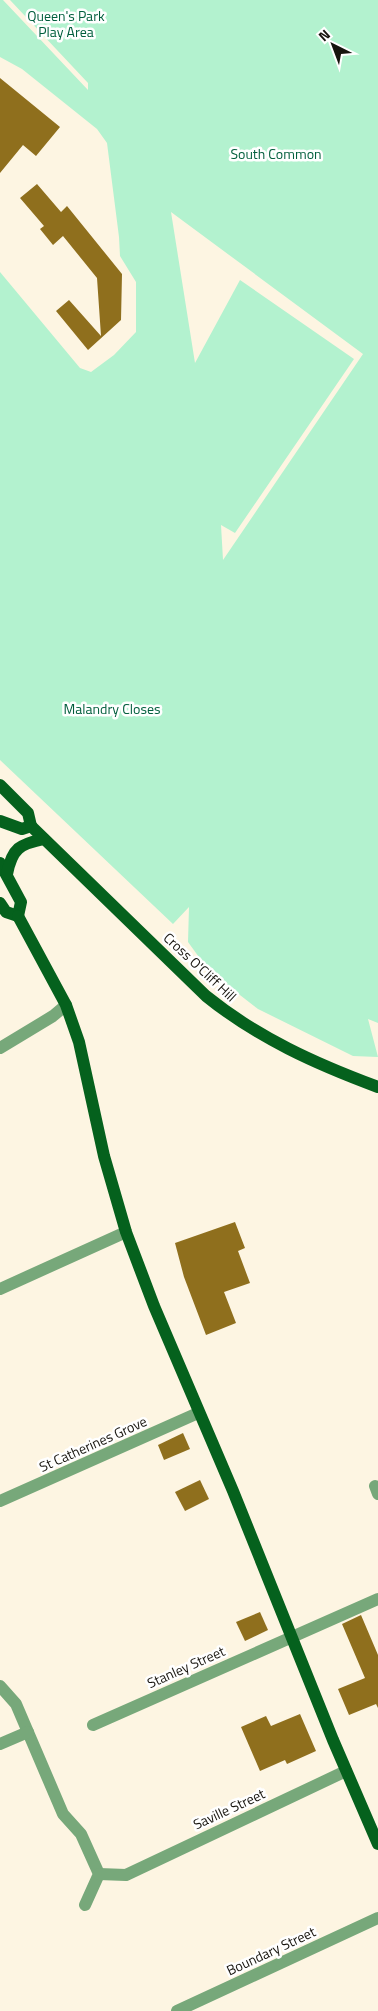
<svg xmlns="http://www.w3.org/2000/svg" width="378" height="2011" viewBox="0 0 378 2011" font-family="'Titillium Web',sans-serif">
	<rect width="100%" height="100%" fill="#fdf5e2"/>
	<path fill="#b3f2cf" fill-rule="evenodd" d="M0,0h3l85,90v-7l-78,-83h368v1023l-10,-4 10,38 -25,-1 -95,-47 -49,-38 -21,-29 1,-35 -16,17 -173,-164v-488l80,96 11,4 23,-17 22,-23v-50l-16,-26 -1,-19 -12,-94 -10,-14 -75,-60 -22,-12zM171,212l192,142 -140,206 -2,-35 14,8 119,-174 -114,-79 -45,83z"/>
	<g fill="#8f6f1d">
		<path d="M0,78l60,49 -24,29 -13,-11 -23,28z"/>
		<path d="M37,184l24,28 6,-6 55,68 -1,46 -33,30 -32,-39 13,-11 32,36 -4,-58 -34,-42 -10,9 -13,-16 4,-3 -24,-28z"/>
		<path d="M235,1222l10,26 -7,3 12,32 -26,9 12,31 -30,12 -22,-58 -9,-34z"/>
		<path d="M183,1433l7,16 -26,11 -6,-15z"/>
		<path d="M200,1480l9,19 -24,12 -10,-19z"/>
		<path d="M260,1612l8,18 -23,11 -9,-19z"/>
		<path d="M361,1615l17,40v53l-2,-4 -27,11 -11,-26 27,-11 -23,-54z"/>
		<path d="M300,1714l16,37 -29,13 -2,-4 -25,11 -19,-44 25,-11 5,10z"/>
	</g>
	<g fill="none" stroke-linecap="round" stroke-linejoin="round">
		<g stroke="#77a87a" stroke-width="12">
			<path d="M0,1048l53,-32 13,-11"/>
			<path d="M0,1289l126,-57"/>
			<path d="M375,1486l3,8"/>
			<path d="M0,1501l198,-88"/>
			<path d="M0,1686l16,18 47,110 18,20 18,40 -14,31"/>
			<path d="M93,1725l285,-126"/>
			<path d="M0,1744l28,-12"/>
			<path d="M99,1874l27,1 220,-104"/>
			<path d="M177,2011l201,-93"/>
		</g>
		<g stroke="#05611d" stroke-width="12">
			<path d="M0,785l28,28 3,13"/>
			<path d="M0,821l22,8 9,-3"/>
			<path d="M31,826l175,170c52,42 110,68 172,91"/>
			<path d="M0,863l21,39 -3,14"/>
			<path d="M7,874c5,-26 13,-30 37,-35"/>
			<path d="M0,903l6,9 12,4"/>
			<path d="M18,916l48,89 13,37 25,114 22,76 28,74 79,185 100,249 45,104"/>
		</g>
	</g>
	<g text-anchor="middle" stroke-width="5" stroke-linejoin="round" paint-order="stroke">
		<g font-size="14" fill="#015e3c" stroke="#fff">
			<text x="66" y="21">Queen's Park<tspan x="66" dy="16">Play Area</tspan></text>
			<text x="276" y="159">South Common</text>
			<text x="112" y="714">Malandry Closes</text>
		</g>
		<g font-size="14" fill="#16130d" stroke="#fff">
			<text transform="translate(200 967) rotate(43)" y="5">Cross O'Cliff Hill</text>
			<text transform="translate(93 1444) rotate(-24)" y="5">St Catherines Grove</text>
			<text transform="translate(186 1667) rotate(-24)" y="5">Stanley Street</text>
			<text transform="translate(229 1809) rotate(-25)" y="5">Saville Street</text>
			<text transform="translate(271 1951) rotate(-25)" y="5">Boundary Street</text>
		</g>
	</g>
	<g transform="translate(333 45) rotate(318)" stroke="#ffffff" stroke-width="4" paint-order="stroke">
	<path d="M0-4L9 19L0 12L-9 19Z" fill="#16130d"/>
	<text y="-8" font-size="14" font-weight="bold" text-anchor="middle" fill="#16130d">N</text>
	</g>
</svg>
